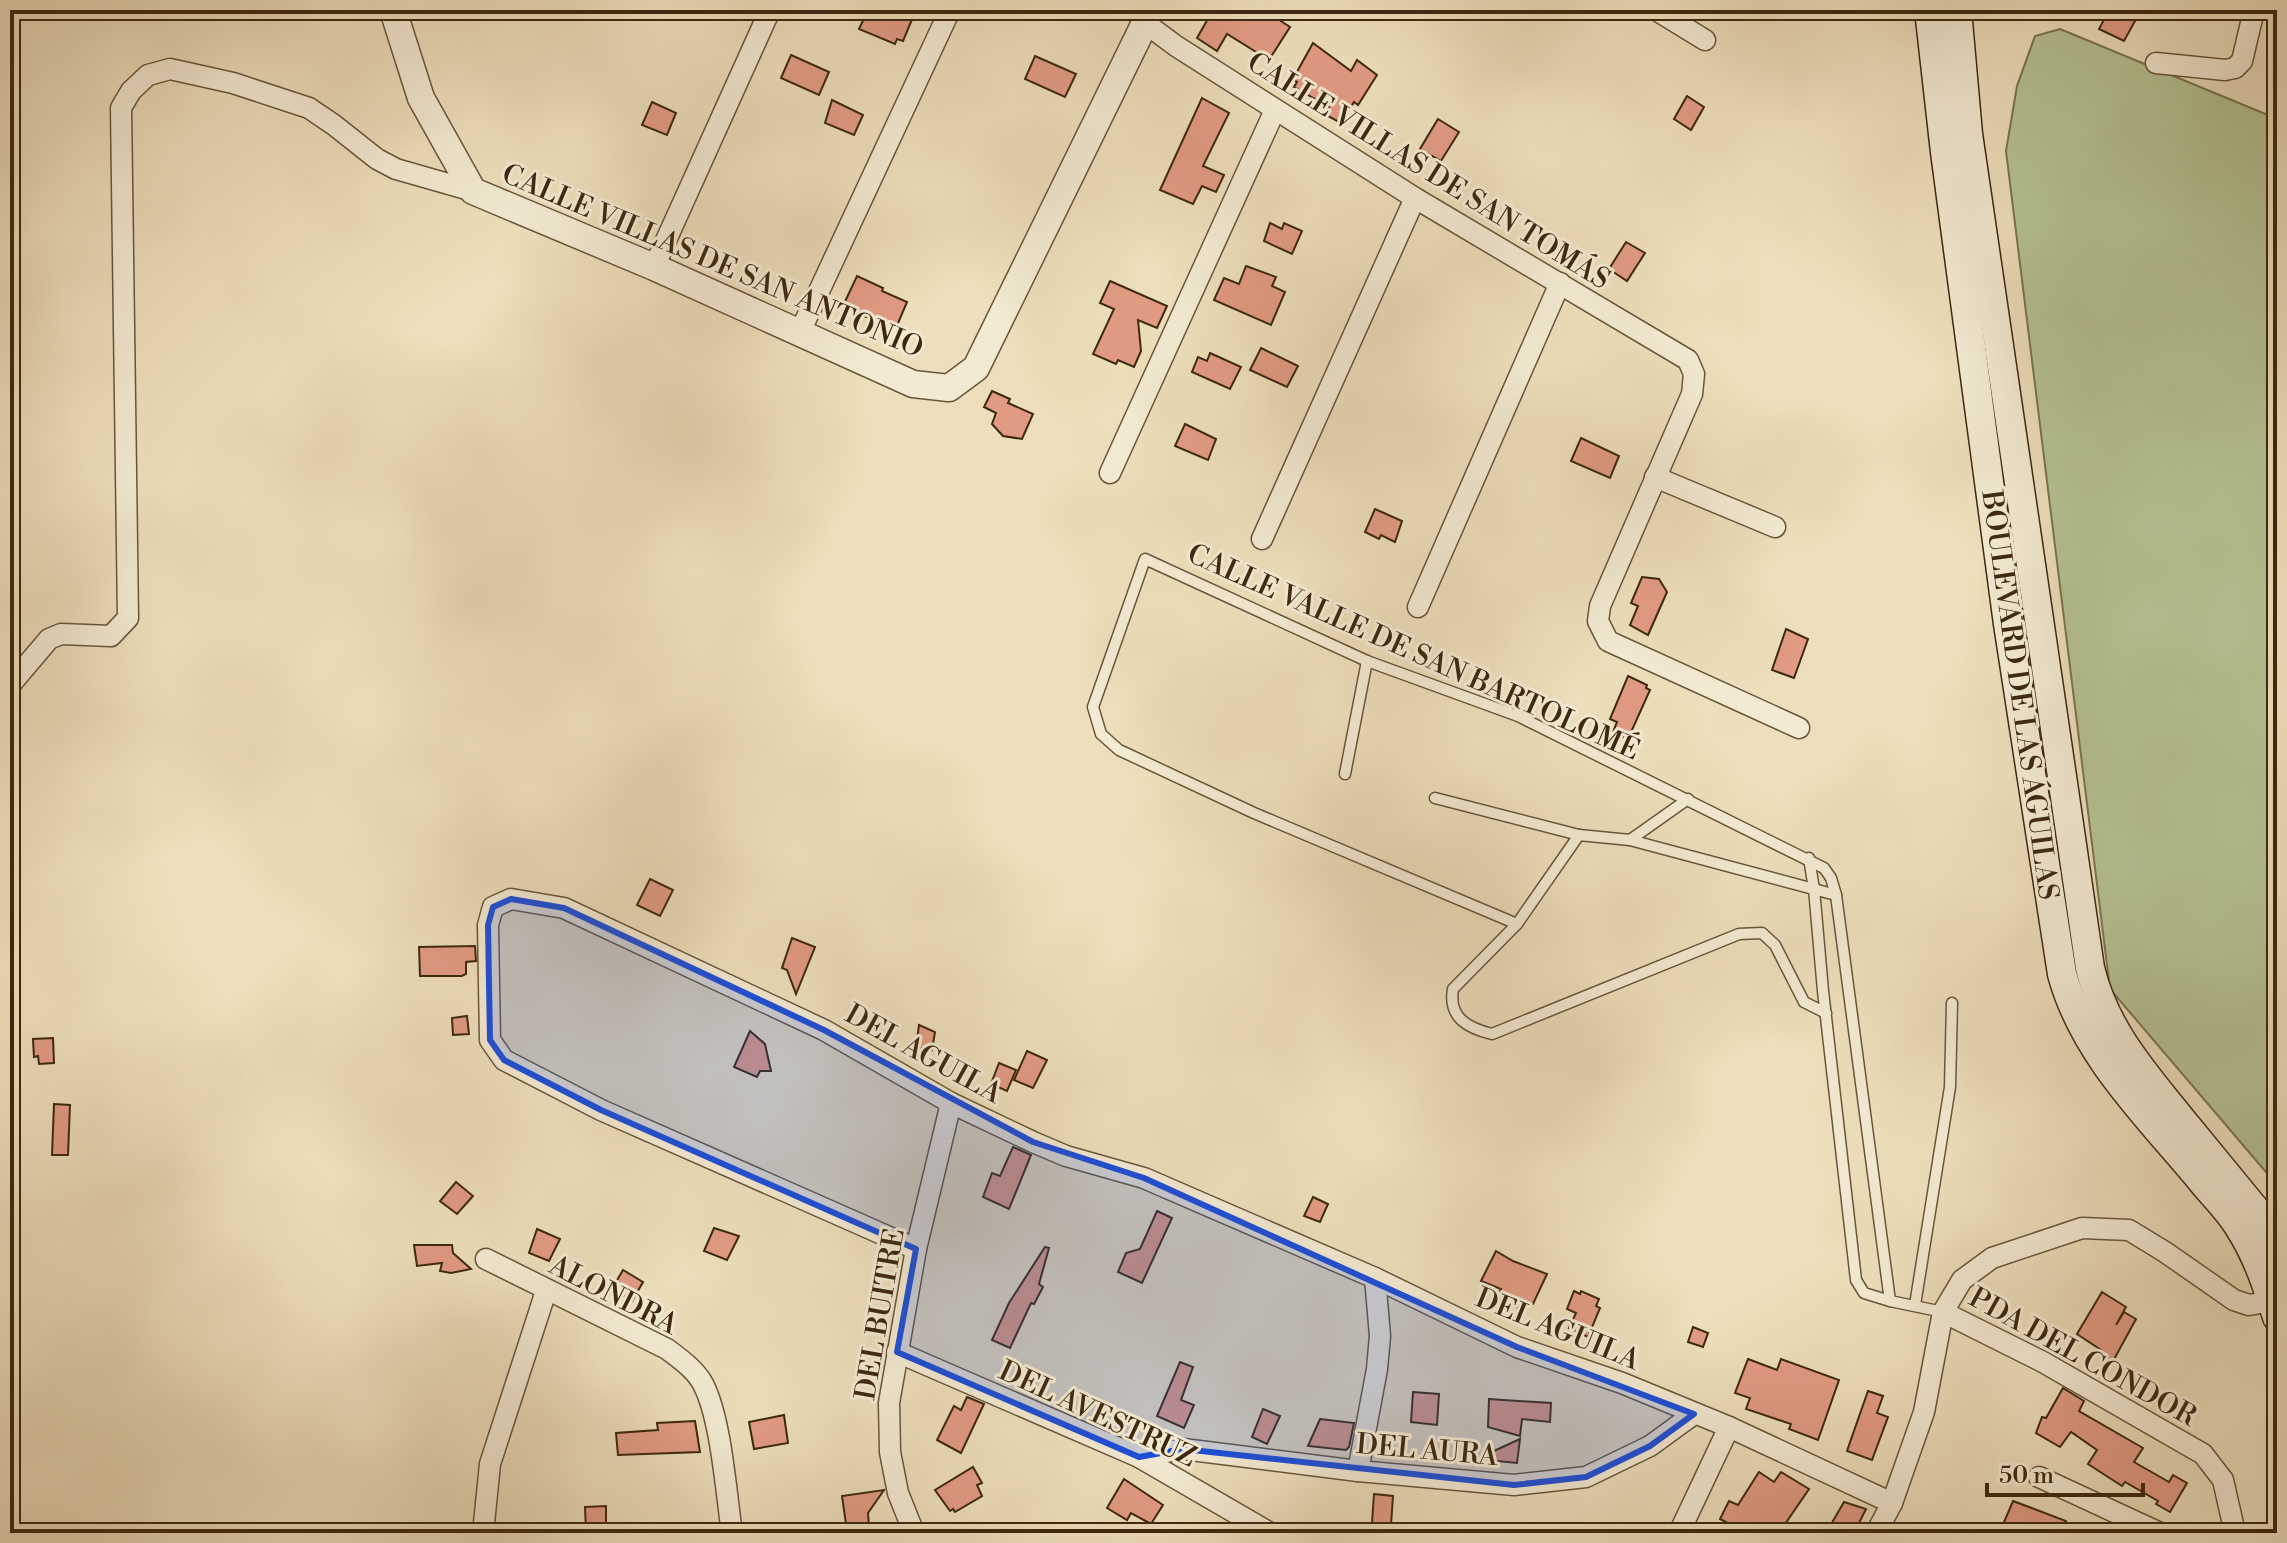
<svg xmlns="http://www.w3.org/2000/svg" width="2287" height="1543" viewBox="0 0 2287 1543" font-family="'Libre Bodoni',serif">
	<rect width="100%" height="100%" fill="#eddfbb"/>
	<filter id="stains"><feTurbulence type="fractalNoise" baseFrequency=".0025" numOctaves="4"/><feColorMatrix values="0 0 0 0 .2 0 0 0 0 .09 0 0 0 0 .02 0 0 0 .5 -.17"/></filter>
	<radialGradient id="worn" r=".72"><stop offset=".6" stop-color="#630" stop-opacity="0"/><stop offset="1" stop-color="#630" stop-opacity=".3"/></radialGradient>
	<path fill="#b5c292" stroke="#797550" stroke-width="2" d="M2060,29l215,89 2,-3v1070l-167,-196 -104,-838 11,-65 18,-50z"/>
	<g fill="#e29b83" stroke="#3d280f" stroke-width="2">
		<path d="M868,10h48l-13,31 -6,-2 -2,5 -36,-15z"/>
		<path d="M1213,10h51l26,17 -21,33 -42,-26 -10,17 -20,-13z"/>
		<path d="M2109,10h32l-17,31 -25,-12z"/>
		<path d="M1313,43l38,28 6,-11 20,15 -19,30 -4,-3 -13,21 -17,-9 5,-7 -35,-20 3,-5 -4,-3z"/>
		<path d="M791,55l38,17 -10,23 -38,-17z"/>
		<path d="M1035,56l41,18 -11,23 -40,-18z"/>
		<path d="M1687,96l17,11 -13,23 -17,-11z"/>
		<path d="M1202,98l27,15 -26,53 21,9 -8,17 -14,-6 -9,18 -33,-14z"/>
		<path d="M832,100l31,15 -9,20 -29,-12z"/>
		<path d="M652,102l24,11 -9,22 -25,-10z"/>
		<path d="M1438,119l21,13 -18,29 -21,-12z"/>
		<path d="M1270,223l12,6 2,-6 18,8 -10,23 -28,-13z"/>
		<path d="M1626,242l19,11 -18,28 -18,-12z"/>
		<path d="M1246,266l30,11 -4,9 13,6 -14,33 -57,-25 10,-22 15,6z"/>
		<path d="M857,276l26,12 -1,3 25,11 -11,26 -54,-20z"/>
		<path d="M1110,281l57,25 -10,22 -19,-8 3,31 -7,16 -16,-7 -2,4 -23,-10 21,-45 -14,-6z"/>
		<path d="M1261,348l37,18 -11,21 -37,-17z"/>
		<path d="M1210,353l31,14 -11,22 -38,-17 6,-15 9,4z"/>
		<path d="M992,391l18,8 -2,4 25,11 -11,25 -19,-3 -11,-12 4,-11 -12,-6z"/>
		<path d="M1185,424l31,15 -8,21 -33,-14z"/>
		<path d="M1581,438l38,18 -9,22 -39,-17z"/>
		<path d="M1375,509l27,12 -7,21 -14,-7 -2,4 -14,-7z"/>
		<path d="M1642,577l17,2 8,13 -19,43 -18,-10 8,-19 -7,-3z"/>
		<path d="M1786,629l22,10 -14,39 -22,-8z"/>
		<path d="M1628,676l19,9 -1,3 4,2 -22,49 -15,-7 4,-10 -7,-3z"/>
		<path d="M650,879l23,11 -13,26 -23,-11z"/>
		<path d="M792,938l23,9 -19,47 -9,-24 -5,-2z"/>
		<path d="M475,946l1,15 -10,1v12l-4,2h-42l-1,-29z"/>
		<path d="M467,1016l2,18 -16,1 -1,-17z"/>
		<path d="M919,1025l16,7 -3,18 -16,-3z"/>
		<path d="M750,1031l15,13 6,27h-11l-3,6 -23,-10z"/>
		<path d="M53,1038l1,25 -15,1 -1,-8 -4,1 -1,-18z"/>
		<path d="M1027,1051l20,9 -14,28 -19,-8z"/>
		<path d="M999,1063l17,7 -9,21 -16,-7z"/>
		<path d="M54,1104l16,1 -2,50h-16z"/>
		<path d="M1013,1147l18,8 -22,54 -26,-12 9,-24 8,3z"/>
		<path d="M456,1182l17,14 -16,18 -17,-13z"/>
		<path d="M1313,1197l15,7 -8,18 -16,-6z"/>
		<path d="M1157,1211l15,7 -30,65 -24,-11 8,-19 14,-4z"/>
		<path d="M714,1228l25,8 -12,24 -23,-9z"/>
		<path d="M537,1229l23,10 -11,22 -20,-8z"/>
		<path d="M414,1245h38l1,8 18,16 -20,4 -11,-2 2,-8 -25,3z"/>
		<path d="M1045,1247l4,1 -10,36 4,3 -9,17 -3,-1 -21,45 -18,-8 17,-37z"/>
		<path d="M1496,1251l17,10 34,13 -14,30 -9,-4 -4,9 -23,-11 4,-9 -20,-8z"/>
		<path d="M623,1270l20,12 -11,19 -20,-12z"/>
		<path d="M1574,1291l6,3 1,-3 18,8 -3,7 4,2 -12,29 -19,-9 7,-15 -9,-4z"/>
		<path d="M2102,1292l24,15 -10,18 8,-13 12,7 -24,44 -11,-13 -24,-16z"/>
		<path d="M1693,1327l15,6 -5,14 -15,-5z"/>
		<path d="M1748,1359l29,11 4,-11 58,21 -21,60 -29,-11 2,-5 -45,-15 4,-11 -15,-5z"/>
		<path d="M1180,1362l13,5 -12,33 13,5 -10,23 -27,-12z"/>
		<path d="M2063,1388l21,13 -5,10 64,37 -9,14 35,20 4,-7 14,8 -17,29 -14,-8 2,-3 -33,-19 -3,4 -34,-22 9,-14 -26,-18 -11,15 -24,-14 6,-16 4,1z"/>
		<path d="M1868,1391l15,5 -6,17 11,4 -16,43 -25,-9z"/>
		<path d="M1413,1392l26,2 -2,31 -26,-3z"/>
		<path d="M967,1397l17,7 -23,49 -24,-13 17,-34 7,4z"/>
		<path d="M1489,1399l62,4 -1,19 -28,-3 -2,17 -32,-9z"/>
		<path d="M1263,1409l17,7 -13,28 -15,-7z"/>
		<path d="M784,1415l4,28 -34,6 -5,-27z"/>
		<path d="M1320,1419l34,4 -5,24 -3,3 -38,-4z"/>
		<path d="M695,1421l5,31 -82,3 -2,-22 42,-3 -1,-7z"/>
		<path d="M1520,1439l-3,24 -40,-4 6,-3z"/>
		<path d="M973,1467l9,16 -5,2 5,11 -27,16 -2,-3 -3,2 -15,-21z"/>
		<path d="M1759,1472l15,10 7,-10 28,17 -28,41 -6,-5 -4,8h-24l-27,-14 9,-18 9,4z"/>
		<path d="M1124,1479l39,26 -12,19 -20,-11 -4,7 -20,-12z"/>
		<path d="M884,1490l-16,23 1,14 -22,4 -5,-35z"/>
		<path d="M1374,1494l19,2 -2,29 -19,-2z"/>
		<path d="M2013,1501l53,20 -3,12h-44l-17,-6z"/>
		<path d="M1844,1502l22,7 -12,24h-28z"/>
		<path d="M606,1506v27h-20l-1,-26z"/>
	</g>
	<g fill="none" stroke-linecap="round" stroke-linejoin="round">
		<defs>
			<g id="service">
				<path d="M1345,774l22,-113"/>
				<path d="M1435,798l144,37 51,5 58,-41"/>
				<path d="M1579,835l-62,89 -263,-111 -135,-63 -18,-16 -8,-27 52,-148 222,102 151,55 306,152 7,10 5,17 54,406"/>
				<path d="M1630,840l206,55"/>
				<path d="M1809,858l5,31 9,102 33,289 8,13 26,8 53,11"/>
				<path d="M1517,924l-64,65c-5,29 15,39 39,45l247,-100 23,-1 13,12 29,57 22,11"/>
				<path d="M1915,1305l35,-218 2,-84"/>
			</g>
			<g id="minor">
				<path d="M1135,10l10,13 31,23 239,152 273,162 6,14 -2,20 -92,212 -2,15 10,20 191,87"/>
				<path d="M1656,10l49,30"/>
				<path d="M2156,63l69,7 10,-2 7,-7 12,-51"/>
				<path d="M654,267l116,-257"/>
				<path d="M800,332l150,-322"/>
				<path d="M1110,473l165,-363"/>
				<path d="M1655,477l120,50"/>
				<path d="M1262,539l153,-341"/>
				<path d="M1418,607l142,-324"/>
				<path d="M10,685l39,-46 12,-5 50,2 17,-18 -7,-510 10,-17 17,-16 22,-6 63,14 76,25 25,17 43,34 19,10 77,22"/>
				<path d="M916,1249l-315,-139 -97,-50 -14,-20 -2,-115 5,-18 18,-8 53,9 260,122 127,73 82,39 33,14 78,22 231,100 142,69 105,36 107,44 163,76"/>
				<path d="M486,1259l181,90c13,10 28,20 36,35 18,34 23,108 29,149"/>
				<path d="M1943,1312l100,50 160,92 20,26 12,53"/>
				<path d="M897,1352l242,105 131,76"/>
				<path d="M1139,1457l44,-8 175,22 156,14 72,-8 64,-31 44,-32"/>
				<path d="M1358,1471l19,-102 3,-33 -5,-58"/>
				<path d="M2039,1477l121,56"/>
				<path d="M483,1533l7,-69 56,-173"/>
				<path d="M914,1533l-16,-40 -8,-41 -1,-49 27,-154 35,-146"/>
				<path d="M1679,1533l50,-106"/>
				<path d="M1876,1533l16,-30 32,-91 19,-100 19,-32 30,-22 90,-30 47,2 36,22 69,48 15,5 23,-4"/>
			</g>
			<path id="tertiary" d="M393,10l28,88 52,93 181,76 259,117 36,4 27,-20 169,-345"/>
			<g id="secondary">
				<path d="M1929,10l16,142 63,472 54,350c22,81 86,142 139,206 12,15 28,30 38,47 18,28 28,58 38,90"/>
				<path d="M1957,10l11,124 122,834c14,60 53,104 91,151 27,33 55,67 82,100l14,26"/>
			</g>
		</defs>
		<use href="#service" stroke="#69563a" stroke-width="13"/>
		<use href="#minor" stroke="#69563a" stroke-width="23"/>
		<use href="#tertiary" stroke="#69563a" stroke-width="29"/>
		<use href="#secondary" stroke="#3d280f" stroke-width="31"/>
		<use href="#service" stroke="#f3ead3" stroke-width="10"/>
		<use href="#minor" stroke="#f3ead3" stroke-width="20"/>
		<use href="#tertiary" stroke="#f3ead3" stroke-width="26"/>
		<use href="#secondary" stroke="#f3ead3" stroke-width="28"/>
	</g>
	<path fill="#1d4ed8" fill-opacity="0.2" stroke="#1d4ed8" stroke-width="6" stroke-linejoin="round" d="M511,899l53,9 260,122 209,112 111,36 373,169 177,67 -44,32 -64,31 -72,8 -331,-36 -44,8 -242,-105 19,-103 -315,-139 -97,-50 -14,-20 -2,-115 5,-18z"/>
	<g text-anchor="middle" stroke-width="6" stroke-linejoin="round" paint-order="stroke">
		<g font-size="28" fill="#3d280f" stroke="#f3ead3">
			<text transform="translate(1429 170) rotate(32)" y="10">CALLE VILLAS DE SAN TOMÁS</text>
			<text transform="translate(713 260) rotate(23)" y="10">CALLE VILLAS DE SAN ANTONIO</text>
			<text transform="translate(1414 651) rotate(24)" y="10">CALLE VALLE DE SAN BARTOLOMÉ</text>
			<text transform="translate(2021 695) rotate(82)" y="10">BOULEVARD DE LAS ÁGUILAS</text>
			<text transform="translate(924 1053) rotate(29)" y="10">DEL AGUILA</text>
			<text transform="translate(614 1294) rotate(27)" y="10">ALONDRA</text>
			<text transform="translate(879 1314) rotate(-80)" y="10">DEL BUITRE</text>
			<text transform="translate(1558 1328) rotate(22)" y="10">DEL AGUILA</text>
			<text transform="translate(2083 1356) rotate(29)" y="10">PDA DEL CONDOR</text>
			<text transform="translate(1098 1413) rotate(25)" y="10">DEL AVESTRUZ</text>
			<text transform="translate(1427 1449) rotate(5)" y="10">DEL AURA</text>
		</g>
	</g>
	<rect width="2287" height="1543" fill="none" stroke="#eddfbb" stroke-width="40"/>
	<rect x="12" y="12" width="2263" height="1519" fill="none" stroke="#3d280f" stroke-width="4"/>
	<rect x="20" y="20" width="2247" height="1503" fill="none" stroke="#3d280f" stroke-width="2"/>
	<path d="M1987 1483v12h156v-12" fill="none" stroke="#3d280f" stroke-width="4"/>
	<text x="1999" y="1483" font-size="24" fill="#3d280f" stroke="#f3ead3" stroke-width="6" paint-order="stroke">50 m</text>
	<rect width="100%" height="100%" filter="url(#stains)"/>
	<rect width="100%" height="100%" fill="url(#worn)"/>
</svg>
